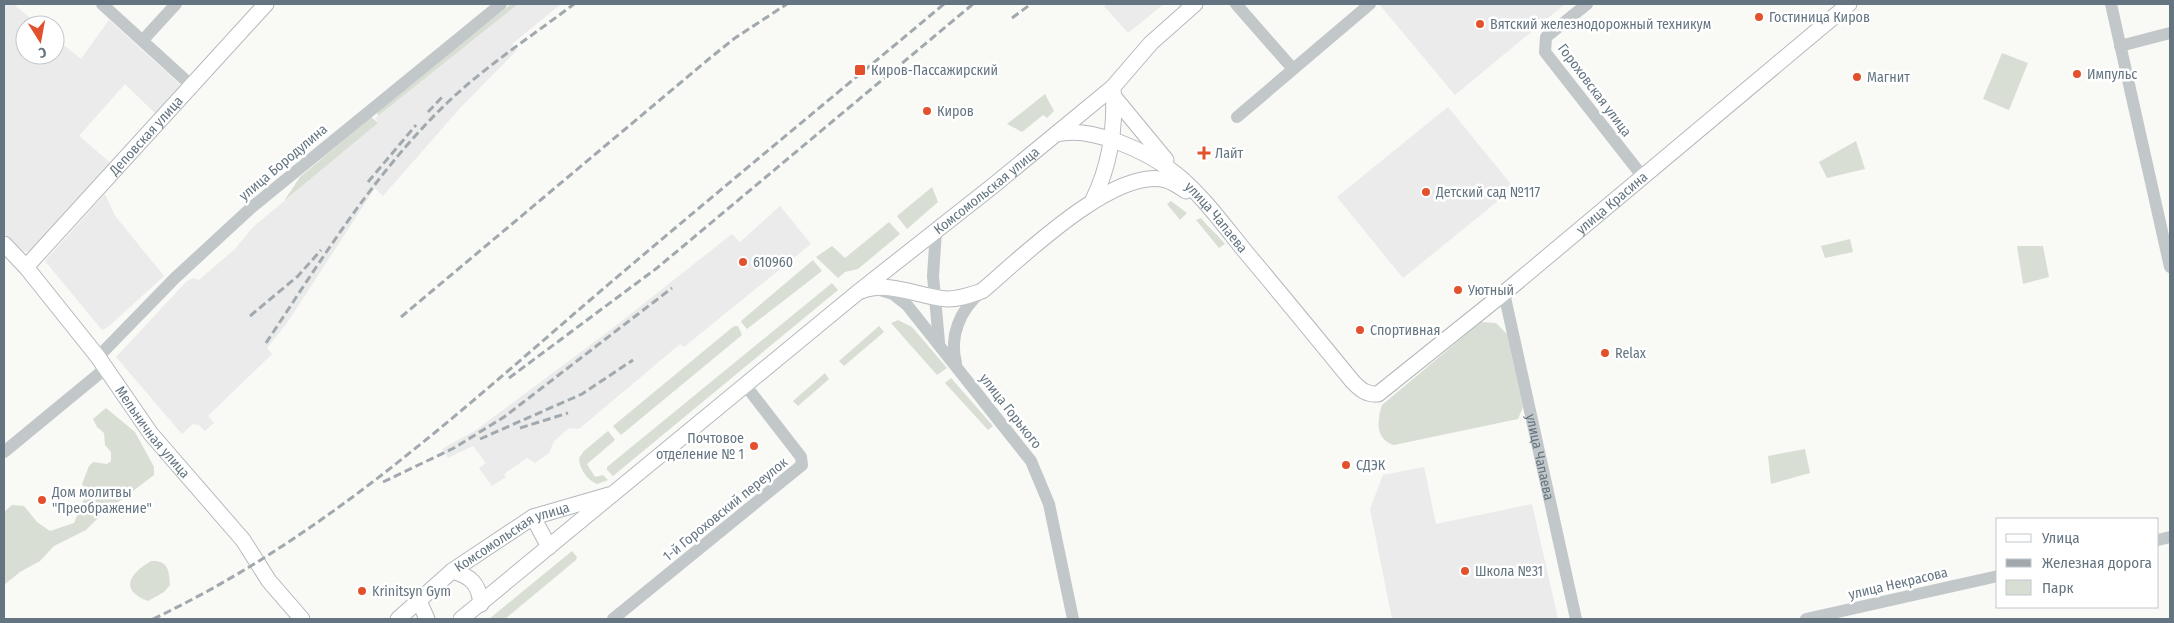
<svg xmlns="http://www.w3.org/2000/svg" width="2174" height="623" viewBox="0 0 2174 623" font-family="'Fira Sans Condensed',sans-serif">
	<rect width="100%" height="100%" fill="#f9f9f6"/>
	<g fill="#eaebea">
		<path d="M4,4h9l26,21h-14v30h30v-17l26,21 28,-39 75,68 -25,29 -34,-33 -46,52 35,30 -81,84 -8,2 -6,-3 -15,-16z"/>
		<path d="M518,4h43l-49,40 5,6 -56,57 -78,89 -8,-8 -88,135 -20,25 5,6 -64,62 6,7 -9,8 -6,-6 -6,-1 -11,10 -66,-77 70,-75 7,-4 6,2 36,-31 17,-21 126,-105 -3,-5 3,-2z"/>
		<path d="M1108,4h56l-36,29 -24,-27z"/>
		<path d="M1379,4h186l-110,91z"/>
		<path d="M1448,107l66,81 -111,90 -66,-81z"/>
		<path d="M105,194l10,22 49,60 -56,51 -6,3 -57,-69z"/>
		<path d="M780,206l31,38 -127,103 -4,-3 -101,85 -10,-1 -15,13 -5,12 -14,10 -8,-5 -23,16 2,3 -14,9 -13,-18 7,-5 -13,-17 -25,12 -6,-9 34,-19 133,-99 123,-97 8,8z"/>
		<path d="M1424,467l12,57 96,-20 26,115h-166l-22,-110 13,-34z"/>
	</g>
	<g fill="#d9ded5">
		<path d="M511,4h7l-140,112 -1,-4z"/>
		<path d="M2002,53l26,10 -19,47 -26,-11z"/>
		<path d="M1045,94l9,17 -7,7 -4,-3 -21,17 -15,-8z"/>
		<path d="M371,117l7,6 -94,78 16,-24z"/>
		<path d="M1856,141l9,28 -38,9 -8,-16z"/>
		<path d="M932,187l6,15 -31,27 -10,-13z"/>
		<path d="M1171,201l16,12 -7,7 -13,-16z"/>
		<path d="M1201,218c8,10 16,16 24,26l-6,4 -23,-28z"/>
		<path d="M889,222l11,12 -42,35 -13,3 -7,6 -22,-21 16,-11 13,12z"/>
		<path d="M1850,239l3,13 -28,6 -4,-12z"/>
		<path d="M2017,246h26l6,31 -26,7z"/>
		<path d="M813,260l9,11 -75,58 -6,-7 1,-2z"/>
		<path d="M832,283l6,7 -225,186 -6,-6v-3z"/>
		<path d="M898,320l14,7 35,41 -10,7 -46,-52z"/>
		<path d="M1481,322l15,1 11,11 16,73 -5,12 -124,26c-19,-5 -17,-25 -12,-40z"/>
		<path d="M734,326h4l4,9 -121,100 -8,-9z"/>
		<path d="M879,326l5,6 -40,34 -5,-5z"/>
		<path d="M825,373l4,6 -31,27 -5,-5z"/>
		<path d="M951,378l42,48 -5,4 -43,-47z"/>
		<path d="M106,408l29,24 19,35v8l-54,41 -14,14 -32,16 -14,15 -20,11 -16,13v-73l8,-7 12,1 13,16 13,9 24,-8 13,-31 -5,-8 7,-18 4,-4 14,2 4,-3v-9l-6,-7 -1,-12 -7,-6 -4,-8z"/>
		<path d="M608,431l7,9 -28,24 8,13 8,-2 5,5 -11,4c-10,-4 -18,-16 -18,-26l5,-7z"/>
		<path d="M1805,449l5,24 -39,11 -3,-28z"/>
		<path d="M572,551l5,6 -1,3 -71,59h-16z"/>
		<path d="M151,561c17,-1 18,9 19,24l-6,7 -16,9c-29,-11 -19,-27 3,-40z"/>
	</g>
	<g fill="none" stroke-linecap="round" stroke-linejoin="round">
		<defs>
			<g id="major">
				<path d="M1114,97l52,63"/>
				<path id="s2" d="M1056,134c36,-9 93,18 120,40 26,21 47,50 68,76 37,44 73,88 109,132 8,8 14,13 25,12l126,-101 345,-289"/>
				<path d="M1092,202c18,-36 24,-75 21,-115"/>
				<path id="s3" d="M4,244l22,23 72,90 53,77 92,106 26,41 33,38"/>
				<path id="s4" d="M26,267l240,-263"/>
				<path d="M861,291c30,-11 57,6 86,8 13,0 23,-4 35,-8 38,-32 132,-125 184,-111 6,2 14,7 20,11"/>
				<path d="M533,517l16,30"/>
				<path d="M452,571c19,5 27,13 29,33"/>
				<path d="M419,601l8,18"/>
				<path id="s5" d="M398,619l54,-48 81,-54 76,-22"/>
				<path id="s6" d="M461,619l396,-326 137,-108 119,-98 38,-44 44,-39"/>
			</g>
		</defs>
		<use href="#major" stroke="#b4b9bd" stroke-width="17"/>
		<g stroke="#c2c7ca" stroke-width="12">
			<path d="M102,4l91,83"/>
			<path d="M1236,4l57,65"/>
			<path d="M1587,4l-41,33 -1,15 98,125"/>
			<path d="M2111,4l59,263"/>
			<path d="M143,40l33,-36"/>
			<path d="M2120,46l50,-13"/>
			<path d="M1237,117l133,-113"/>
			<path d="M936,231l-3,45 6,66"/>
			<path d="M880,290l13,4 14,11 124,156 18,43 24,115"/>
			<path id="s1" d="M1504,293l72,326"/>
			<path d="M98,357l77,-79 77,-71 249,-203"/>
			<path d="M956,363c-7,-27 4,-53 25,-71"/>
			<path d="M4,452l102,-84"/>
			<path d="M2158,540l12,-3"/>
			<path d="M613,619l189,-154 -1,-8 -55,-71"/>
			<path d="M1806,619l192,-43"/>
		</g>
		<use href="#major" stroke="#fff" stroke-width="15"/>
		<g stroke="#a1a9ae" stroke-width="3" stroke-dasharray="8 4" stroke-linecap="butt">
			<path d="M1012,18l19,-14"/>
			<path d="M428,112l15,-16"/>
			<path d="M368,182l48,-57"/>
			<path d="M250,316l48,-40 23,-26"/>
			<path d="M401,317l309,-259 25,-20 52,-34"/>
			<path d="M266,343c56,-84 109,-171 182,-241 39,-37 84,-66 126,-98"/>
			<path d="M509,378l148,-110 316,-264"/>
			<path d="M520,428l48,-15"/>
			<path d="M480,439l102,-45 51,-34"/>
			<path d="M383,482l71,-34 50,-31 168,-129"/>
			<path d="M153,619c169,-80 302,-203 443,-324 115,-98 232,-194 348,-291"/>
		</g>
	</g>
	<g fill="#e3512c" stroke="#fff" stroke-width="2">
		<circle cx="1759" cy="17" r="5"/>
		<circle cx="1480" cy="24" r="5"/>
		<rect x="854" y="64" width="12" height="12" rx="2.5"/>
		<circle cx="2077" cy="74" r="5"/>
		<circle cx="1857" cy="77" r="5"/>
		<circle cx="927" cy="111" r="5"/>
		<path d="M1201.5 145.5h5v5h5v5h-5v5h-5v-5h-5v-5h5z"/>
		<circle cx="1426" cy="192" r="5"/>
		<circle cx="743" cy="262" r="5"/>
		<circle cx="1458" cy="290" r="5"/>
		<circle cx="1360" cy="330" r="5"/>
		<circle cx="1605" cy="353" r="5"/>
		<circle cx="754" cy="446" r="5"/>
		<circle cx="1346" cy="465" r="5"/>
		<circle cx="42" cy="500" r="5"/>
		<circle cx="1465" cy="571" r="5"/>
		<circle cx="362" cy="591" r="5"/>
	</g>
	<g text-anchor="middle" stroke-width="5" stroke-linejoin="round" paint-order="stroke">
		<g font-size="14" fill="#647581" stroke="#fff" text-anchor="start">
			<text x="1769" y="22">Гостиница Киров</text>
			<text x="1490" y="29">Вятский железнодорожный техникум</text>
			<text x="871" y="75">Киров-Пассажирский</text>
			<text x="2087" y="79">Импульс</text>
			<text x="1867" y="82">Магнит</text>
			<text x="937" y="116">Киров</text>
			<text x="1215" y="158">Лайт</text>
			<text x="1436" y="197">Детский сад №117</text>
			<text x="753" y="267">610960</text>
			<text x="1468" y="295">Уютный</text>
			<text x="1370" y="335">Спортивная</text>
			<text x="1615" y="358">Relax</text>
			<text x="744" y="443" text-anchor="end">Почтовое<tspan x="744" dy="16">отделение № 1</tspan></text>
			<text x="1356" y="470">СДЭК</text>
			<text x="52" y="497">Дом молитвы<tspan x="52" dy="16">"Преображение"</tspan></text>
			<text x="1475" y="576">Школа №31</text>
			<text x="372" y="596">Krinitsyn Gym</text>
		</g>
		<g font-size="14" fill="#647581" stroke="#fff">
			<text transform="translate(1595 90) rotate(53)" y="5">Гороховская улица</text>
			<text dy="5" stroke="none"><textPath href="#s4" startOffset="178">Деповская улица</textPath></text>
			<text transform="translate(283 162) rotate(-40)" y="5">улица Бородулина</text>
			<text dy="5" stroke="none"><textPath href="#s6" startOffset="678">Комсомольская улица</textPath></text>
			<text dy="5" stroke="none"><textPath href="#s2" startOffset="734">улица Красина</textPath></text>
			<text dy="5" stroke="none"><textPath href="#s2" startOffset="189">улица Чапаева</textPath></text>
			<text transform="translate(1011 411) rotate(52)" y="5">улица Горького</text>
			<text dy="5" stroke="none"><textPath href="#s3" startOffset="240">Мельничная улица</textPath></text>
			<text dy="5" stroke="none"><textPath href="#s1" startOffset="168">улица Чапаева</textPath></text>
			<text transform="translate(725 509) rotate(-39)" y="5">1-й Гороховский переулок</text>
			<text dy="5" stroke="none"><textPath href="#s5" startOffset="142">Комсомольская улица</textPath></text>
			<text transform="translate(1898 583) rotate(-13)" y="5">улица Некрасова</text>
		</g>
	</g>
	<rect width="2174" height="623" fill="none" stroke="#647581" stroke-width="10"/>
	<rect x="1996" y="518" width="162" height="90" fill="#ffffff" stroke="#c1c8cd"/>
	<rect x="2006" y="534" width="25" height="8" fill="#ffffff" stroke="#c1c8cd"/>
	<text x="2042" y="543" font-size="15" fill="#647581">Улица</text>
	<rect x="2006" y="559" width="25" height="8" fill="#a1a9ae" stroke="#c1c8cd"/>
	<text x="2042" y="568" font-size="15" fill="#647581">Железная дорога</text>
	<rect x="2006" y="580" width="25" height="15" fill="#d9ded5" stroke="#c1c8cd"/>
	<text x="2042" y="593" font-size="15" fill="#647581">Парк</text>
	<g transform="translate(40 40) rotate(169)"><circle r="24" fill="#ffffff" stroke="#c1c8cd"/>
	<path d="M0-4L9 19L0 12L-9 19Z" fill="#e3512c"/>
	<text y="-8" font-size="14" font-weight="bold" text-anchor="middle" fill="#647581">С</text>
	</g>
</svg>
